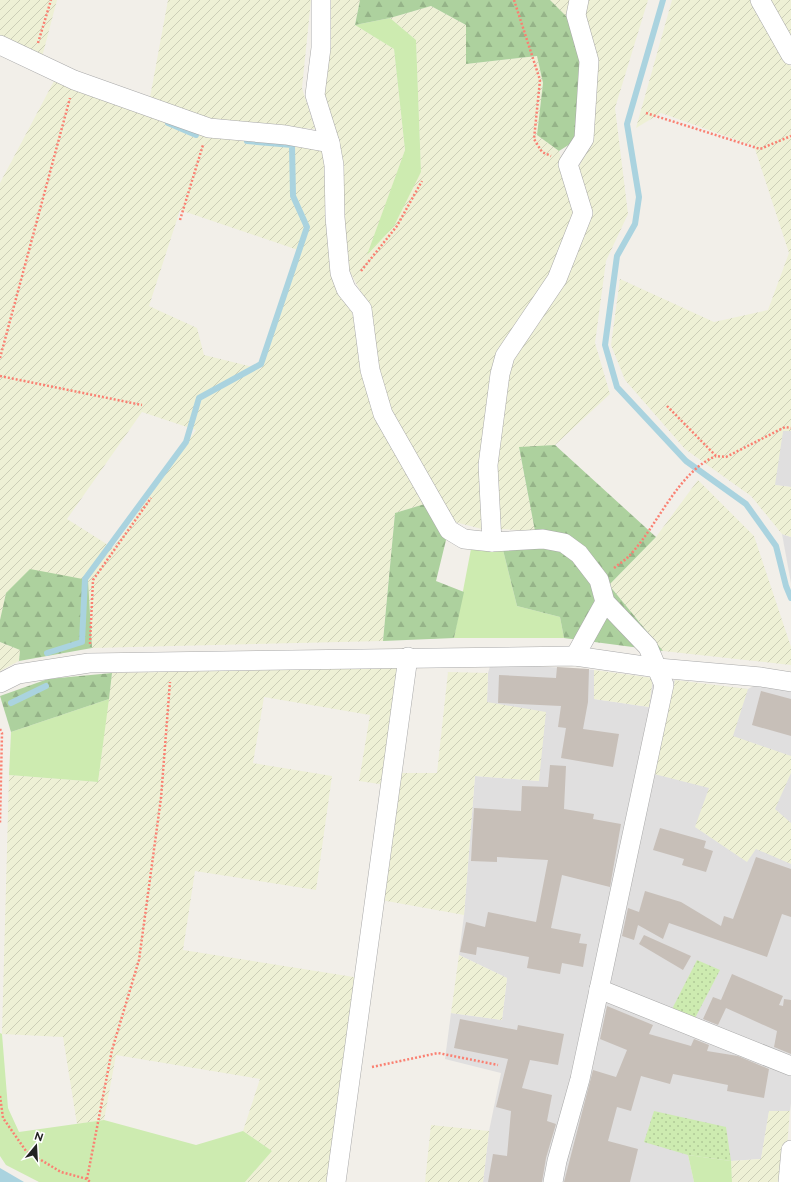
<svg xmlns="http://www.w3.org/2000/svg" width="791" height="1182" viewBox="0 0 791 1182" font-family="Raleway,sans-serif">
	<defs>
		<pattern id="farmland-furrows" width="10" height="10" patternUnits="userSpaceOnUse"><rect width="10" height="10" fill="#eef0d5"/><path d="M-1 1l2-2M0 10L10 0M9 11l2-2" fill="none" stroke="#ccceb7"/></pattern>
		<pattern id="forest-firs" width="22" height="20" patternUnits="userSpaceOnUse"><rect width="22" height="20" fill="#add19e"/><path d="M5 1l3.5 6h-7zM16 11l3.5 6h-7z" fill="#95b388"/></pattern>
		<pattern id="garden-dots" width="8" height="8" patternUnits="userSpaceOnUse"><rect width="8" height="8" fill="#cdebb0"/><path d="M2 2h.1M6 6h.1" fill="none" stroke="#b0c997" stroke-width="1.8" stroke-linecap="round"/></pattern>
	</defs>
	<rect width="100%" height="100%" fill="#f2efe9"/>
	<g fill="#e0dfdf">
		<path d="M783,430l8,1v56l-17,-2z"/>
		<path d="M782,534l9,3v46z"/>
		<path d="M491,663l103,7v29l55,8 4,-29 95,11 9,-5 34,8v411l-1,8 -21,1 -8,47 -30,2 -43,-6 6,27h-211l6,-51 12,-58 -56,-14 6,-46 51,7 5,-42 -48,-23 5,-40 11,-139 64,5 -52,-79 1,-29z"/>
	</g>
	<g fill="url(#farmland-furrows)" fill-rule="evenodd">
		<path d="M0,0h57l-15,57 -42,-19z"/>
		<path d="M168,0h143l-9,88 13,41 -99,-8 -67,-18z"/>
		<path d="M327,0h33l-5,25 39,24 11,101 -37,104 53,-82 -5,-132 -26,-22 41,-12 35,19v39l71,-8 6,27 -6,52 22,16 17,62 -22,64 -61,89 -11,163 -31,-8 -65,-112 -17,-102 -25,-46 -21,-165z"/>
		<path d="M550,0h98l-33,108 13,106 -22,47 -11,82 15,51 -55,51 -36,3 16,83 -36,-2 -6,-68 15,-98 83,-152 -13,-41 12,-31 -15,-114z"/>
		<path d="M672,0h79l40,67v364h-8l-8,54 16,2v50l-9,-3 -31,-38 -66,-47 -60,-69 -14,-35 9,-66 94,43 54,-12 21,-57 -35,-107 -93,-33 -25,15z"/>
		<path d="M769,0h22v38z"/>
		<path d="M54,81l151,54 121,12 8,138 17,24 27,105 50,89 -33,10 -12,128 -291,7 -4,-68 -82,13 -6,27v-437zM180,210l121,41 -40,118 -57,-14 -7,-27 -48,-22zM142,412l54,18 -83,118 -46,-29z"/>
		<path d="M698,480l56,56 37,111v18l-128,-14 -54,-66 47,-48z"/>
		<path d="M0,642l20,8 -1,11 -19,10z"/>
		<path d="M400,668l-14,117 -27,-4 11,-66 -106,-18 -11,66 79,13 -16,114 -121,-19 -12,79 177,28 -28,204h-87l27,-31 -29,-20 17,-52 -144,-24 -12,65 -27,4 -14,-87 -61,-3 7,-259 89,7 14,-109z"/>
		<path d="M594,670l59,8 -4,29 -55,-8z"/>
		<path d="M448,672l40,1 -1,29 59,10 -7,69 -64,-5 -11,139 -83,-15 19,-127h37z"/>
		<path d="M675,680l73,9 -15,47 58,20v17l-16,36 16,14v41l-35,-15 -9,13 -52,-35 14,-39 -55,-14z"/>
		<path d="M459,955l48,23 -5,42 -51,-7z"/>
		<path d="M769,1111h21l-6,71h-52l-1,-21 30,-2z"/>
		<path d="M431,1125l58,6 -6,51h-58z"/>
	</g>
	<g fill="#cdebb0">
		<path d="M390,18l26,22 5,132 -27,54 -27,29 38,-105 -11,-101 -39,-24z"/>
		<path d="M471,549l32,1 14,56 43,11 4,21h-110z"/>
		<path d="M109,699l-11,83 -89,-7 2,-43z"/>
		<path d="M0,1033l2,1 6,74 11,24 85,-12 92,25 47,-14 29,20 -27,31h-206l-33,-17 -6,-9z"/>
		<path d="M688,1155l43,6 1,21h-38z"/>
	</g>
	<g fill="url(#forest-firs)">
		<path d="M360,0h190l25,25 8,37 -5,77 -19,12 -22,-16 6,-52 -6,-27 -71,8v-39l-35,-19 -41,12 -35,7z"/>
		<path d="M555,445l101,92 -47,48 54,66 -99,-13 -4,-21 -43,-11 -14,-56 32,-19 -16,-84z"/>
		<path d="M428,503l18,37 -10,41 28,11 -10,46 -71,3 12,-128z"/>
		<path d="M30,569l58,11 4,68 -73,13 1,-11 -20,-8v-22l6,-27z"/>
		<path d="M112,673l-3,26 -98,33 -11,-36 48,-17z"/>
	</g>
	<g fill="url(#garden-dots)">
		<path d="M697,960l23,10 -27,52 -23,-9z"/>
		<path d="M654,1111l72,16 5,34 -43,-6 -44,-13z"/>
	</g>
	<path fill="#aad3df" d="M0,1168l24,14h-24z"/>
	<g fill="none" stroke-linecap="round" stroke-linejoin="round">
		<g stroke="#aad3df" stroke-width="6">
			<path d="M663,0l-36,124 12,73 -4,27 -18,32 -12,89 12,42 69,74 60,43 30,42 10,40 5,12"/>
			<path d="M168,123l28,12"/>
			<path d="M47,653l35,-11 3,-63 101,-137 13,-44 62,-34 46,-137 -14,-31 -1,-51 -45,-4"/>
			<path d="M11,703l35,-17"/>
		</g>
	</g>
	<g fill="#c7bfb8">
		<path d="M557,667l32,2 -1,33 -5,27 36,5 -6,33 -52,-9 5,-30 -8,-1 3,-21 -63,-3 1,-28 57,3z"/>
		<path d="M761,691l30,8v37l-39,-11z"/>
		<path d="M550,765l16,1 -2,43 30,5 -1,5 28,5 -11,63 -48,-12 -11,53 30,6 -2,9 8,1 -4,23 -21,-4 -2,11 -33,-6 2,-11 -52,-10 -1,8 -16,-3 6,-30 19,5 3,-15 48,10 12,-62 -51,-3v5l-26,-1 3,-53 47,3 1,-25 26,1z"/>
		<path d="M660,828l46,13 -2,7 9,3 -7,21 -24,-7 2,-6 -31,-9z"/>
		<path d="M756,857l35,12v48l-9,-3 -15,43 -98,-34 -6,16 -25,-14 -4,15 -12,-4 6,-28 11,4 6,-21 36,11 40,24 3,-10 9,3z"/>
		<path d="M644,935l47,21 -8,14 -44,-26z"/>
		<path d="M732,974l51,22 -4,9 4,1 1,-7 7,1v54l-17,-7 3,-16 -51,-23 -8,17 -15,-6 10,-22 8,3z"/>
		<path d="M607,1006l46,19 -4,9 42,12 3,-7 15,6 -2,6 31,5 31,13 -5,29 -37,-7 1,-6 -55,-11 -3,10 -29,-8 -10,35 -14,-4 -9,34 30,8 -8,33h-66l29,-112 23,7 11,-27 -27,-11z"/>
		<path d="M460,1019l57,11 1,-5 46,9 -6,31 -28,-5 -8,28 30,7 -5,26 9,3 -10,34 -4,24h-54l5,-28 14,2 4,-45 -15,-4 12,-48 -54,-11z"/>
	</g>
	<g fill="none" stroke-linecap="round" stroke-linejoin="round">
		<defs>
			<g id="street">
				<path d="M321,0v48l-6,47 15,48 4,22 1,52 5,56 6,16 16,20 8,61 13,44 66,116 15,9 28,3 51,-3 21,4 15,11 20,26 6,22 43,45 16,38 -84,394 -23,82 -4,21"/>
				<path d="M760,0l31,55"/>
				<path d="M0,45l74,35 135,48 77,7 44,8"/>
				<path d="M492,542l-4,-77 12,-91 5,-18 52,-77 26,-66 -15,-49 16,-25 5,-78 -13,-46 3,-15"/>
				<path d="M575,656l30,-54"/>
				<path d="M0,683l18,-9 71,-11 486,-7 83,12 103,9 30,5"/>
				<path d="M599,989l192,77"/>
				<path d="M336,1182l72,-525"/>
				<path d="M788,1182l3,-32"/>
			</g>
		</defs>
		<use href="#street" stroke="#a9a9a9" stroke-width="20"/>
		<g stroke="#fa8072" stroke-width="2.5" stroke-dasharray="2 2" stroke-linecap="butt">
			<path d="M514,0l26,80 -6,59 8,13 9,4"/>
			<path d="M38,43l13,-43"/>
			<path d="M646,113l114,36 31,-13"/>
			<path d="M180,220l23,-75"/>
			<path d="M361,271l36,-45 25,-45"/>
			<path d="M0,358l70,-260"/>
			<path d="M0,376l142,29"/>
			<path d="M667,406l49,50 10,1 59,-30 6,1"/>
			<path d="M614,568c5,-4 10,-7 14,-11 29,-29 49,-85 88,-101"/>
			<path d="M90,644l3,-64 58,-82"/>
			<path d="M0,729l2,4 -2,90"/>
			<path d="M372,1067l66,-14 60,12"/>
			<path d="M0,1096l3,22 23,33 35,21 26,7 3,3"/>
			<path d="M87,1179l25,-129 27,-90 22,-162 9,-116"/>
		</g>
		<use href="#street" stroke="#fff" stroke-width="19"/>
	</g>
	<g transform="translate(36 1146) rotate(18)" stroke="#ffffff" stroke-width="3" paint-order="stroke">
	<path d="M0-3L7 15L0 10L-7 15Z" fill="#222222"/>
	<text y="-6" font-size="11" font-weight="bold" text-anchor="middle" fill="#222222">N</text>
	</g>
</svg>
